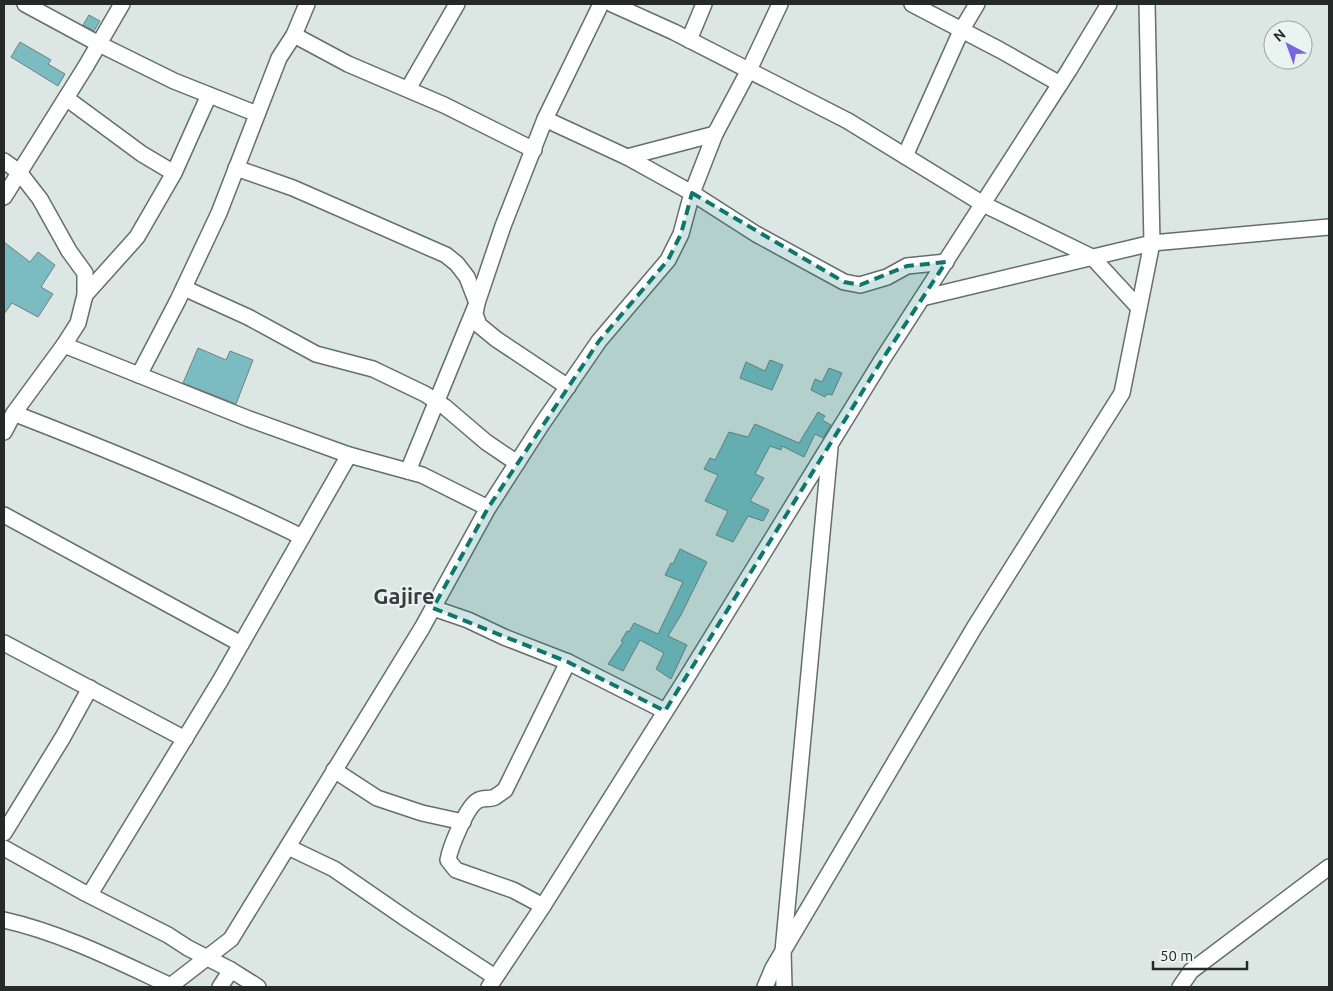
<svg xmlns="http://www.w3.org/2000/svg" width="1333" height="991" viewBox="0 0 1333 991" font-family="Ubuntu,sans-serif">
	<rect width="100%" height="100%" fill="#dce7e4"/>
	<g fill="#7abcc2" stroke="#747f80">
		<path d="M89,15l11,6 -6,10 -11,-6z"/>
		<path d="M20,42l31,18 -3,4 17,10 -7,12 -47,-29z"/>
		<path d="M4,242l26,20 8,-10 17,13 -14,22 12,7 -15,23 -26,-14 -8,11z"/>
		<path d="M198,348l28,12 4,-9 23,9 -17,44 -53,-21z"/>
		<path d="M770,360l13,5 -11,25 -32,-12 6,-16 19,9z"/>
		<path d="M829,368l13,5 -10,22 -5,-1 -2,3 -14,-7 4,-11 7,3z"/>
		<path d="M818,412l7,4 -3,4 9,5 -8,13 -8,-4 -11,23 -22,-11 -1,4 -11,-4 -15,28 9,4 -14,23 19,9 -6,11 -15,-5 -15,26 -17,-7 12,-24 -23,-10 13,-26 -14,-6 6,-11 5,2 14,-28 19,5 7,-13 44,19z"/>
		<path d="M680,549l27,13 -26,53 -13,21 19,9 -16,34 -15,-10 8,-16 -24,-13 -17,31 -15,-7 15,-22 -2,-1 6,-10 2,1 5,-9 24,11 25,-52 -18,-7 6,-12 2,1z"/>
	</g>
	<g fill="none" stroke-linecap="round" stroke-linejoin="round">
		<defs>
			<g id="minor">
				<path d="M25,4l74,40 75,37 83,33"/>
				<path d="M612,4l62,28 174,89 135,83 109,53 47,51"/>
				<path d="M912,4l88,46 60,34"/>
				<path d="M294,35l54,29 96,41 90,45"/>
				<path d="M689,40l15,-36"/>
				<path d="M408,89l49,-85"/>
				<path d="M66,98l76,56 32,19"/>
				<path d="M545,119l82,38 65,36 64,41 88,48 16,3 27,-8 20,-11 39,-4"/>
				<path d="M905,156l56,-125 16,-27"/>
				<path d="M627,157l88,-23"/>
				<path d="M4,161l15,11 21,27 29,52 16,22v22l-7,28 -14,22"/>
				<path d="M236,168l57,20 153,67 11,9 10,13 10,26 -2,11 4,11 17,14 72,48"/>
				<path d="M4,197l82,-131 36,-62"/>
				<path d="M184,288l64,29 68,37 57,15 52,25 20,13 41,35 31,21"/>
				<path d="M85,295l52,-58 37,-64 35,-78"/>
				<path d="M922,298l230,-55 177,-16"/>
				<path d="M139,375l39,-75 41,-87 60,-155 15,-23 13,-31"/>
				<path d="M14,413l50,-68 185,74 100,36 73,20 66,33"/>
				<path d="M4,432l10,-19 7,3c95,37 190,76 281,121"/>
				<path d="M408,471l69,-168 26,-77 42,-107 56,-115"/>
				<path d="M4,515l237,129"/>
				<path d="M433,608l35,12 36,17 64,25 97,49"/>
				<path d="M4,643l181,96"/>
				<path d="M334,770l43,28 45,15 41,9"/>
				<path d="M4,833l59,-96 27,-49"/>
				<path d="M288,847l46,22 74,51 87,57"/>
				<path d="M4,848l79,44 85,43 20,13 43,22 27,17"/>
				<path d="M90,894l130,-213 129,-226"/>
				<path d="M543,906l-30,-16 -57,-20 -8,-10c2,-12 18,-52 29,-59 6,-4 12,-1 18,-4 3,-2 7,-5 10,-7l63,-128"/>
				<path d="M4,920c58,13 113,41 167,66"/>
				<path d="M169,987l62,-48 191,-311 66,-120 54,-84 57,-83 69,-81 13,-26 11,-41 23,-59 34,-64 31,-66"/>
				<path d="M220,987l11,-17"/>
				<path d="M489,987l54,-81 144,-229 195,-317 187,-290 40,-66"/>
				<path d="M765,987l8,-19 201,-340 148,-235 30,-150 -5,-239"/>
				<path d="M784,987l-1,-36 47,-503"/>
				<path d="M1180,987l11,-16 138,-104"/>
			</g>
		</defs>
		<use href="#minor" stroke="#646e6c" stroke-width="18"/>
		<use href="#minor" stroke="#fff" stroke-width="15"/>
	</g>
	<path fill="#0f766e" fill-opacity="0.2" stroke="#0f766e" stroke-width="4" stroke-dasharray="10 6" stroke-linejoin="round" d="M692,193l152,89 16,3 47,-19 39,-4 -64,98 -217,351 -97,-49 -135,-54 55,-100 111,-167 69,-81 13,-26z"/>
	<g text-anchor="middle" stroke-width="4" stroke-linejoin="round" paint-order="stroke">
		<g font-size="22" font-weight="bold" fill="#363f3d" stroke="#e9f4f1">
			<text x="404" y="604">Gajire</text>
		</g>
	</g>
	<rect width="1333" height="991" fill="none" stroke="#252928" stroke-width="10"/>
	<g transform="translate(1288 45) rotate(319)"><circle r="24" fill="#e9f4f1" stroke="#9ba3a1"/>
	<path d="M0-4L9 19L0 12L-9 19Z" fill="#7965e0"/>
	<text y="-8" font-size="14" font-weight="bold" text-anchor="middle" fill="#252928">N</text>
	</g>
	<path d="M1153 961v8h94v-8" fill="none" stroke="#252928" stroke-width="2.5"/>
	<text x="1160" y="961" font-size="15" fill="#252928" stroke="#e9f4f1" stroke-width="4" paint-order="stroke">50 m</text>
</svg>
